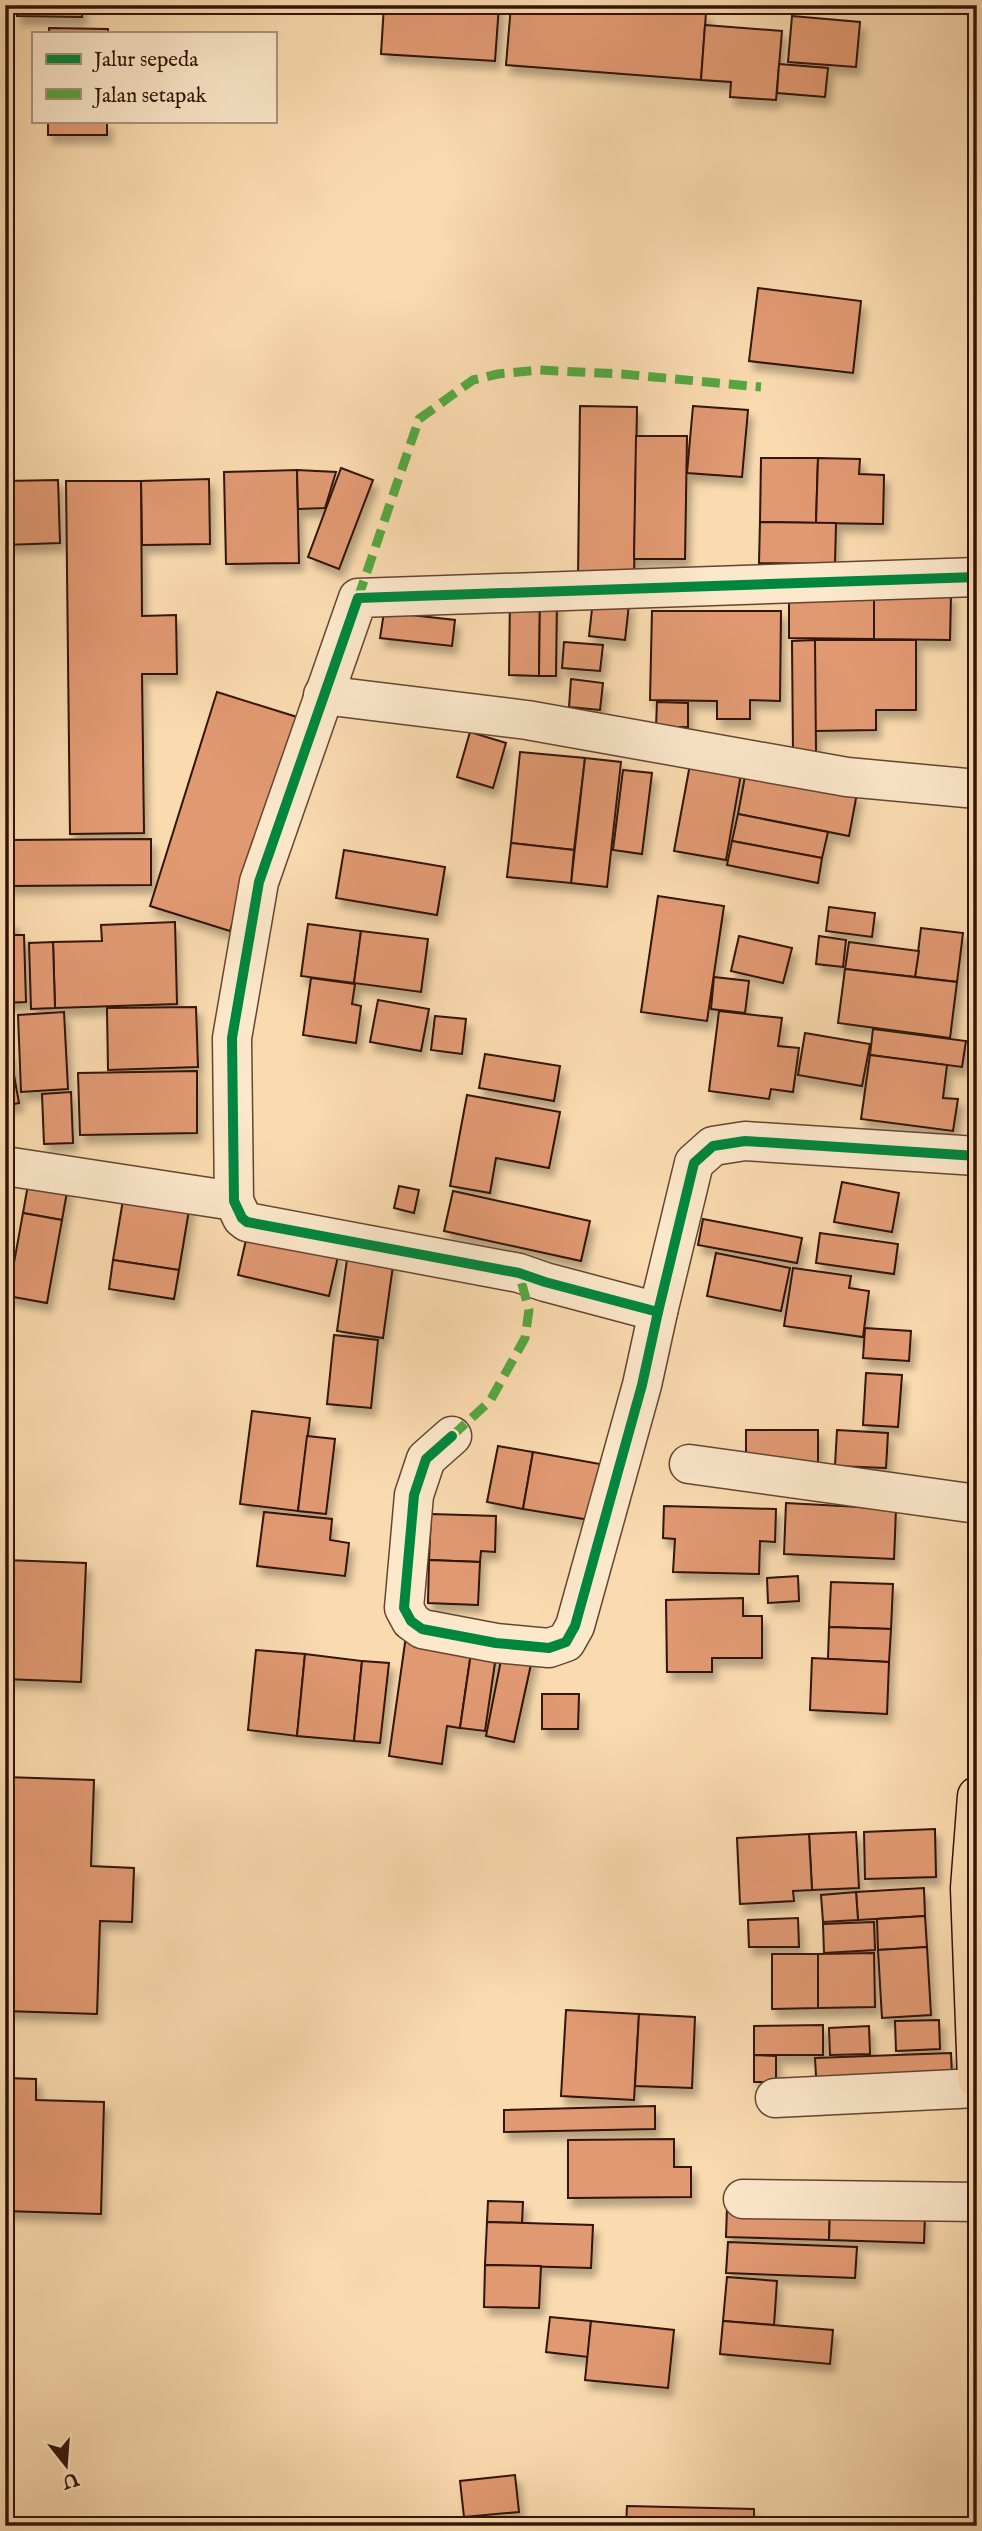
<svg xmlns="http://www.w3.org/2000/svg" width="982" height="2531" viewBox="0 0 982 2531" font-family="'IM FELL English',serif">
	<defs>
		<filter id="shadow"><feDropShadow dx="4.5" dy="8" stdDeviation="3.5" flood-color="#0004"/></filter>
	</defs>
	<rect width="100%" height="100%" fill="#fadbaf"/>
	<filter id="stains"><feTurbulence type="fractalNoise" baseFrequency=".00286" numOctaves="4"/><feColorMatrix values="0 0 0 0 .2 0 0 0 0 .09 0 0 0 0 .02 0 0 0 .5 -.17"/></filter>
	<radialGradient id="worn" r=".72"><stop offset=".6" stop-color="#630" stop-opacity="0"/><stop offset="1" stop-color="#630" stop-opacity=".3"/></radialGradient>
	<g fill="#e19972" stroke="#321307" stroke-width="2" filter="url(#shadow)">
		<path d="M17,5h65v12l-65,-1z"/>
		<path d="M384,5h115l-4,56 -114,-7z"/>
		<path d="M511,5h89l106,8 -5,67 -195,-15z"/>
		<path d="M792,16l68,6 -4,45 -68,-5z"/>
		<path d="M705,25l77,6 -6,69 -46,-3 1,-15 -30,-2z"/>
		<path d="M49,28l59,1v4h-59z"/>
		<path d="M779,64l49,4 -3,29 -48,-4z"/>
		<rect x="48" y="121" width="59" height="14"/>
		<path d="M758,288l103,13 -8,72 -104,-12z"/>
		<path d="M580,406l57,1 -3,172h-56z"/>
		<path d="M693,406l55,4 -6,67 -55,-4z"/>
		<path d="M636,436h51l-2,123h-51z"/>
		<path d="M761,458h57l-2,65 -56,-1z"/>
		<path d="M818,458l42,1 -1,15 25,1 -1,49 -67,-1z"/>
		<path d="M341,468l32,12 -34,89 -31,-12z"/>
		<path d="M297,470l2,93 -73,1 -2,-92z"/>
		<path d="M297,470l39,2 -11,36 -27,1z"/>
		<path d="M209,479l1,65 -68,1 -1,-64z"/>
		<path d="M58,480l2,63 -55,2v-64z"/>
		<path d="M66,481h75l1,135 34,-1 1,59h-35l2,159 -74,1z"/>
		<path d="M760,522l76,1 -1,41 -76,-1z"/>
		<path d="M789,593l85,1v45l-85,-1z"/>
		<path d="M874,594h77l-1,46 -76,-1z"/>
		<path d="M510,597h30l-1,79 -30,-1z"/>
		<path d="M540,597h17l-1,79h-17z"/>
		<path d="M593,600l36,4 -4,36 -36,-4z"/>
		<path d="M652,611h129l-1,90 -30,-1v19h-33v-18l-67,-1z"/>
		<path d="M384,612l71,8 -3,26 -72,-8z"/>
		<path d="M815,640h101v70h-40v20l-61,1z"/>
		<path d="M815,640l1,113h-23l-1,-112z"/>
		<path d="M564,642l39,3 -3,26 -38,-3z"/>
		<path d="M571,679l32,4 -3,27 -31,-3z"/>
		<path d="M217,692l80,25 -67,214 -80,-25z"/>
		<path d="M657,702l31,1v24h-32z"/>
		<path d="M470,732l36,11 -13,45 -36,-11z"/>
		<path d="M520,752l65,6 -11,92 -63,-7z"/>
		<path d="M585,758l36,4 -14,125 -36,-4z"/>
		<path d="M691,759l51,9 -16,92 -52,-9z"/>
		<path d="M623,770l29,3 -10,81 -29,-4z"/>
		<path d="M746,771l111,22 -8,43 -111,-22z"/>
		<path d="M738,814l90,18 -6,26 -90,-17z"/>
		<path d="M151,839v46l-146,1v-46z"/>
		<path d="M732,841l90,17 -4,25 -91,-18z"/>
		<path d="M511,843l63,7 -3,33 -64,-6z"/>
		<path d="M344,850l101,17 -8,48 -101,-17z"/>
		<path d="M658,896l66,10 -17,115 -66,-9z"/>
		<path d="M829,907l46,6 -3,24 -46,-6z"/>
		<path d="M5,921h8l1,14h10l2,67 -21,1z"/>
		<path d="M175,922l2,82 -122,4 -2,-66 49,-1 -1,-16z"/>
		<path d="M308,924l53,7 -7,52 -53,-7z"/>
		<path d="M921,928l42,5 -6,49 -42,-5z"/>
		<path d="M361,931l67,8 -7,53 -67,-9z"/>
		<path d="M739,936l53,12 -9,35 -52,-12z"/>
		<path d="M819,936l27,4 -3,27 -27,-3z"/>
		<path d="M53,942l2,66 -24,1 -2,-66z"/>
		<path d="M849,942l70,9 -4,26 -70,-8z"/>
		<path d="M845,969l112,13 -7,56 -112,-15z"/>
		<path d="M714,977l35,4 -4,32 -34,-4z"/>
		<path d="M311,978l44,6 -3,20 9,2 -5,37 -53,-8z"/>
		<path d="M378,1000l51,9 -8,42 -51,-9z"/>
		<path d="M196,1007l2,60 -90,3 -1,-62z"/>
		<path d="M719,1011l63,7 -4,28 21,2 -6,44 -22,-3 -2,10 -60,-8z"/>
		<path d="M64,1012l4,77 -47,3 -3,-77z"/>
		<path d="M435,1016l31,3 -4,35 -31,-4z"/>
		<path d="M873,1029l93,12 -4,26 -92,-12z"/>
		<path d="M805,1033l65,11 -8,42 -64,-11z"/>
		<path d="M10,1053l9,50 -14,3v-52z"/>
		<path d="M485,1054l75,12 -6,35 -75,-13z"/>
		<path d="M870,1055l77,10 -4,33 15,1 -5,32 -92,-12z"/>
		<path d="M197,1071v62l-117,2 -2,-62z"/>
		<path d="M71,1092l2,51 -29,1 -2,-50z"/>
		<path d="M467,1095l93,17 -11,56 -53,-10 -6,35 -40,-7z"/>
		<path d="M29,1179l39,7 -6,34 -39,-7z"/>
		<path d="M842,1182l57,11 -7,39 -58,-10z"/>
		<path d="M399,1186l20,4 -5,23 -20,-5z"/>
		<path d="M453,1191l137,30 -9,40 -137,-30z"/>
		<path d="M124,1194l66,10 -11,66 -66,-10z"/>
		<path d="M23,1213l39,7 -15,83 -39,-7z"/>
		<path d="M703,1219l99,19 -5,25 -99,-18z"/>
		<path d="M248,1231l91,21 -10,44 -91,-21z"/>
		<path d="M820,1233l78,11 -4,30 -78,-11z"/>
		<path d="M348,1252l46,6 -11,80 -46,-7z"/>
		<path d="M716,1253l74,15 -9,43 -74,-15z"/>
		<path d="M113,1260l66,10 -5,29 -65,-10z"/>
		<path d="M793,1268l58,8 -2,12 20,3 -6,46 -79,-11z"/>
		<path d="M865,1328l46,3 -2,30 -46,-3z"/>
		<path d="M334,1335l44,5 -7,68 -44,-4z"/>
		<path d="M866,1373l36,2 -4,52 -35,-2z"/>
		<path d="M252,1411l58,7 -12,93 -58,-7z"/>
		<path d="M746,1430h72v33l-72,1z"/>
		<path d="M837,1430l51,3 -2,35 -51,-2z"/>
		<path d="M307,1436l28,3 -9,75 -28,-3z"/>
		<path d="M498,1446l35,6 -10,57 -36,-7z"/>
		<path d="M533,1452l67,12 -10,56 -67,-11z"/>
		<path d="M786,1503l110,6 -2,50 -110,-5z"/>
		<path d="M664,1506l112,3 -1,33 -15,-1 -1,33 -86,-2 2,-33 -12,-1z"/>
		<path d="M264,1512l68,7 -2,21 19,3 -4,33 -88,-10z"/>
		<path d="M431,1514l65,2 -1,36 -14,-1 -1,11 -51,-2z"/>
		<path d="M5,1560l81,3 -5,119 -76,-3z"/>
		<path d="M429,1560l51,2 -2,43 -50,-2z"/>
		<path d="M798,1576l1,25 -31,2 -1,-25z"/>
		<path d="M831,1582l62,2 -2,45 -62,-2z"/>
		<path d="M743,1598v18h19v42h-50v14h-45l-1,-72z"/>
		<path d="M829,1627l62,2 -2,33 -61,-3z"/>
		<path d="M406,1636l66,10 -12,82 -13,-2 -5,38 -53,-8z"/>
		<path d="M472,1646l25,3 -12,82 -25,-3z"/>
		<path d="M256,1650l49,4 -8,82 -49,-6z"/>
		<path d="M503,1650l30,5 -19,87 -28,-6z"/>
		<path d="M305,1654l57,7 -8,80 -57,-5z"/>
		<path d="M812,1658l77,4 -2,52 -77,-4z"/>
		<path d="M362,1661l27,2 -9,80 -26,-2z"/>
		<path d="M542,1694h37l-1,35h-36z"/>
		<path d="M5,1777l89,3 -3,86 43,2 -2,54 -32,-1 -3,93 -92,-3z"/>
		<path d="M935,1829l1,48 -71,2 -1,-47z"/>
		<path d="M856,1832l3,56 -47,2 -3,-56z"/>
		<path d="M809,1834l3,56 -19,1 1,10 -54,3 -3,-66z"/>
		<path d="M924,1888l1,28 -67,4 -2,-28z"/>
		<path d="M856,1892l2,28 -35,2 -2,-27z"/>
		<path d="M925,1916l2,31 -49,3 -1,-31z"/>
		<path d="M798,1918l1,29h-50l-1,-27z"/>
		<path d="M874,1922l1,28 -51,3 -1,-29z"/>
		<path d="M927,1947l4,68 -49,3 -4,-68z"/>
		<path d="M874,1953l1,54 -57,1v-54z"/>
		<path d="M772,1954h46v54l-46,1z"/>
		<path d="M566,2010l73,4 -5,86 -73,-4z"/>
		<path d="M639,2014l56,3 -3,71 -57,-2z"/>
		<path d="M939,2020l1,29 -44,2 -1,-30z"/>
		<path d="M823,2025v30h-69v-29z"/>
		<path d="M869,2026l1,28 -40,1 -1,-27z"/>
		<path d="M951,2053l1,23 -135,18 -2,-36z"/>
		<path d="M754,2055l22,1v26h-22z"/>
		<path d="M5,2078l31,1v21l68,2 -3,112 -96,-3z"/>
		<path d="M655,2106v23l-151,3v-22z"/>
		<path d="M674,2139v28h17v30l-123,1v-58z"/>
		<path d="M488,2201l35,1 -1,21 -35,-1z"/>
		<path d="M727,2207l103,3 -1,30 -103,-3z"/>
		<path d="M830,2210l95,3 -1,30 -95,-3z"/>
		<path d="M487,2222l106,3 -2,43 -106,-3z"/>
		<path d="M728,2242l129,5 -2,31 -129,-5z"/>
		<path d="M485,2265l56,1 -2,42 -55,-1z"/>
		<path d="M727,2277l50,4 -3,44 -51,-4z"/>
		<path d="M550,2317l41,4 -3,36 -42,-5z"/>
		<path d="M591,2321l83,9 -6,58 -83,-8z"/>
		<path d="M723,2321l110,9 -3,34 -110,-10z"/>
		<path d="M515,2475l4,37 -55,5 -4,-36z"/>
		<path d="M627,2506l127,3v17h-128z"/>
		<path d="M894,2517l49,3 -1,6h-48z"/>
	</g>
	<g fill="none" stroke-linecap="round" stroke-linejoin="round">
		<defs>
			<g id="street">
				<path d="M977,577l-619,21 -99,284 -27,156 2,163 8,17 5,4 272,51 26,9 113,30 36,-149 19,-17 32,-5 232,15"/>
				<path d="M323,695l204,25 320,57 130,12"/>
				<path d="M5,1166l229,35"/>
				<path d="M452,1436l-26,23 -12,36 -10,113 7,13 11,8 74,14 53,5 17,-6 9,-16 67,-241 16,-73"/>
				<path d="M689,1464l288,40"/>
				<path d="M775,2098l202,-10"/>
				<path d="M743,2199l234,3"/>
			</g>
			<path id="highway" d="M977,1796l-7,92 7,191"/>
		</defs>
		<use href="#street" stroke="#644531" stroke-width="41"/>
		<use href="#highway" stroke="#321307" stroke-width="41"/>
		<use href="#street" stroke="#fce8cb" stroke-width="38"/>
		<use href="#highway" stroke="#fadbaf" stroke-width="38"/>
		<g stroke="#54a841" stroke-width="9" stroke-dasharray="18 9" stroke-linecap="butt">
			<path d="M358,598l61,-179 54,-39 25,-6 40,-4 84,4 139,13"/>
			<path d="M452,1436l38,-35 35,-63 4,-28 -10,-37"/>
		</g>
		<defs>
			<g id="cycleway">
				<path d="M977,577l-619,21 -99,284 -27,156 2,163 8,17 5,4 272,51 26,9 113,30 36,-149 19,-17 32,-5 232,15"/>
				<path d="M452,1436l-26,23 -12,36 -10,113 7,13 11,8 74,14 53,5 17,-6 9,-16 67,-241 16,-73"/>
			</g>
		</defs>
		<use href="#cycleway" stroke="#fce8cb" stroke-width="15"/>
		<use href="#cycleway" stroke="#00873e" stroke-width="10"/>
	</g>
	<rect width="982" height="2531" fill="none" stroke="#fadbaf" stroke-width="28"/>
	<rect x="7" y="7" width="968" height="2517" fill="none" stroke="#321307" stroke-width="3.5"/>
	<rect x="14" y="14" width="954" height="2503" fill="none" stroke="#321307" stroke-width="2"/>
	<rect x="32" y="32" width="245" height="91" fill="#fce8cb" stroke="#ab937d" stroke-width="2"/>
	<rect x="46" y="54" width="35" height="10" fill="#00873e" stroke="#ab937d" stroke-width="2"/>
	<text x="94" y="66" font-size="21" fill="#321307">Jalur sepeda</text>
	<rect x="46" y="89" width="35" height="10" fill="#54a841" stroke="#ab937d" stroke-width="2"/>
	<text x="94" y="102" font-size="21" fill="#321307">Jalan setapak</text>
	<g transform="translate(66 2465) rotate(163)" stroke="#fce8cb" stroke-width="5" paint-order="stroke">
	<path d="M0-5L12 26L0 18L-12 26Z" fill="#321307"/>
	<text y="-10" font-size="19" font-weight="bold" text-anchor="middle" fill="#321307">U</text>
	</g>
	<rect width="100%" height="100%" filter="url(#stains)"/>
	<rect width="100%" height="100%" fill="url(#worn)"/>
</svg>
